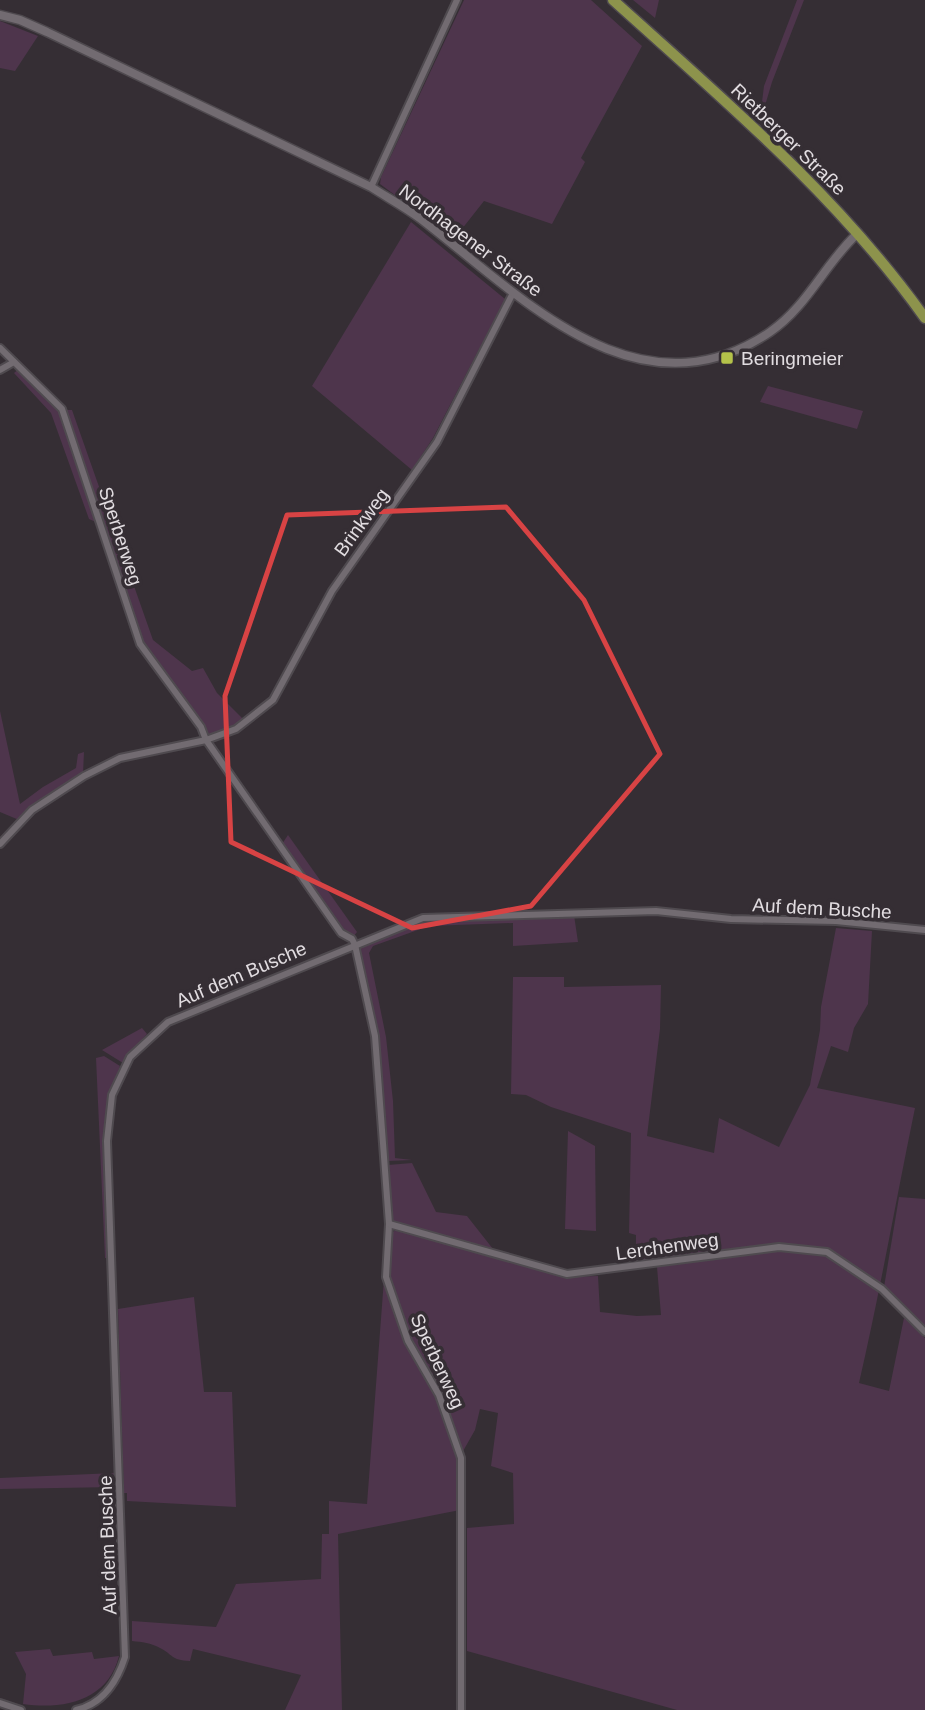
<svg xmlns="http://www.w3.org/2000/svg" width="925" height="1710" viewBox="0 0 925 1710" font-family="Arial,sans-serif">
	<rect width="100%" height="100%" fill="#352e34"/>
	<g fill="#4e354c">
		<path d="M464,0h127l51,46 -61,112 4,4 -33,62 -68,-23 -30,38 -74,-55 1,-7z"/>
		<path d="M633,0h26l-4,18z"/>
		<path d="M797,0h7l-32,82 -8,27 -3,1 3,-24z"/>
		<path d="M0,21l38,15 -23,35 -15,-3z"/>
		<path d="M411,222l94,77 -72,139 -21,32 -100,-84z"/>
		<path d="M19,369l41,40 38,114 -9,-4 -38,-106 -37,-40z"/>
		<path d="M768,386l95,25 -6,18 -97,-27z"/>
		<path d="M66,410h6l81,230 39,31 11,-3 14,25 27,27 -9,7 -26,9 -68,-93z"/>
		<path d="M0,711l20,93 23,-17 33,-19 2,-14 6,-2 -1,22 -43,27 -21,19 -19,-8z"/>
		<path d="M288,835l69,97 -4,5 -9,-6 -62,-87z"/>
		<path d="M574,915l4,27 -65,4v-23l-84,3 -56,20 -4,7 17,84 7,64 2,57 17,2 -24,1 -10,-125 -20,-89 67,-26z"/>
		<path d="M836,928l36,3 -4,73 -14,24 -6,24 -17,-6 -14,42 98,20c-19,92 -35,184 -56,275l30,8 15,-73 21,20v372h-248l-210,-59v-123l47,-4 -1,-51 -22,-7 7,-53 -18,-4 -5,21 -17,30 2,50 -122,24 4,176h-57l16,-35 -108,-26 -3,12c-20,-1 -16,-6 -30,-13 -9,-5 -18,-6 -28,-7v-20l84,6 20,-43 85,-5 1,-45h7v-33l38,3 17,-225 3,-2 6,-45 4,-3 168,48 33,-1 2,36 37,4 24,-1 -4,-48 52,-9 -73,6v-29l-7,-2 2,-100 -80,-26 -25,-12 -15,-1 2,-117h51v10l97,-2 -1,44 -13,107 67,17 5,-35 60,29 31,-62 10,-55 1,-23z"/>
		<path d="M142,1028l5,6 -19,21 -5,8 -21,-13z"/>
		<path d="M104,1056l16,10c-3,10 -9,20 -11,30 -11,50 -2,111 -1,162h-3l-9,-200z"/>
		<path d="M568,1131l27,15 1,85 -31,-2z"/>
		<path d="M412,1163l24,49 31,4 26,33 -101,-28 -4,-56z"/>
		<path d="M899,1197l26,2v129l-41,-41z"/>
		<path d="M194,1297l10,95h28l4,115 -109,-6v-8h-3l-6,-184z"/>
		<path d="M115,1473v14l-115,2v-11z"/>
		<path d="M50,1649l3,7 39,-4 2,7 25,-3c-11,44 -54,54 -96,48l3,-30 -11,-22z"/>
	</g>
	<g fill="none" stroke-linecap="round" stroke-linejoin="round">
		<defs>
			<g id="minor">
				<path d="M371,187l86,-187"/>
				<path d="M0,348l62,61 78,235 61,83 5,13 135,193 11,6 3,6 20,91 14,188 -3,53 22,64 31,54 22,63v252"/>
				<path d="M0,370l14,-8"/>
				<path d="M0,844l32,-34 52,-34 36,-18 86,-18 30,-11 37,-29 59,-109 105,-149 76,-149"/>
				<path d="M389,1224l178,50 212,-27 48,5 55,37 43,43"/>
				<path d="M0,1703l21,7"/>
				<path d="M76,1710c27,-6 41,-28 49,-53l-18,-516 5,-46 18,-38 38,-35 255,-104 233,-7 75,8 105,2 89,9"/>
			</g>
			<path id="tertiary" d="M0,15l20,5 27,12 324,155c17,11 34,20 50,32 99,76 216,203 349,113 38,-26 55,-69 88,-99"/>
			<path id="primary" d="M613,0c111,100 225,196 312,318"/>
		</defs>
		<use href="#minor" stroke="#4f4a4f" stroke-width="10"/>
		<use href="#tertiary" stroke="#4f4a4f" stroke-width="11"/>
		<use href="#primary" stroke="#4f4a4f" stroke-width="13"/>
		<use href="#minor" stroke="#726b71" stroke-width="6"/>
		<use href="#tertiary" stroke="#726b71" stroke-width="8"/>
		<use href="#primary" stroke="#8d934c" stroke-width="10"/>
	</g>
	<path fill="none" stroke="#d84344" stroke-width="5" stroke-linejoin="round" d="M506,507l78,93 76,154 -129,152 -119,22 -181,-86 -6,-146 62,-181z"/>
	<rect fill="#b4c24a" stroke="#352e34" stroke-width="2.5" x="720" y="351" width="14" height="14" rx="3.5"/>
	<g text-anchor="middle" stroke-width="7" stroke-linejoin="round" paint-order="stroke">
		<g font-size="19" fill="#e2dde1" stroke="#352e34">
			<text transform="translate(789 139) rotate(44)" y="7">Rietberger Straße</text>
			<text transform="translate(471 240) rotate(37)" y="7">Nordhagener Straße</text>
			<text transform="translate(361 522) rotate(-54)" y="7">Brinkweg</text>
			<text transform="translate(121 536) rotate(72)" y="7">Sperberweg</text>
			<text transform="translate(822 908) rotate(3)" y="7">Auf dem Busche</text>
			<text transform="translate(241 974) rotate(-23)" y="7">Auf dem Busche</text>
			<text transform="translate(667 1246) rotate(-8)" y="7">Lerchenweg</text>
			<text transform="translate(438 1361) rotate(65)" y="7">Sperberweg</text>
			<text transform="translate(107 1545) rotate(-92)" y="7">Auf dem Busche</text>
		</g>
		<g font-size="19" fill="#e2dde1" stroke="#352e34" text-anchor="start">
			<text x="741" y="365">Beringmeier</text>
		</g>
	</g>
</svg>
